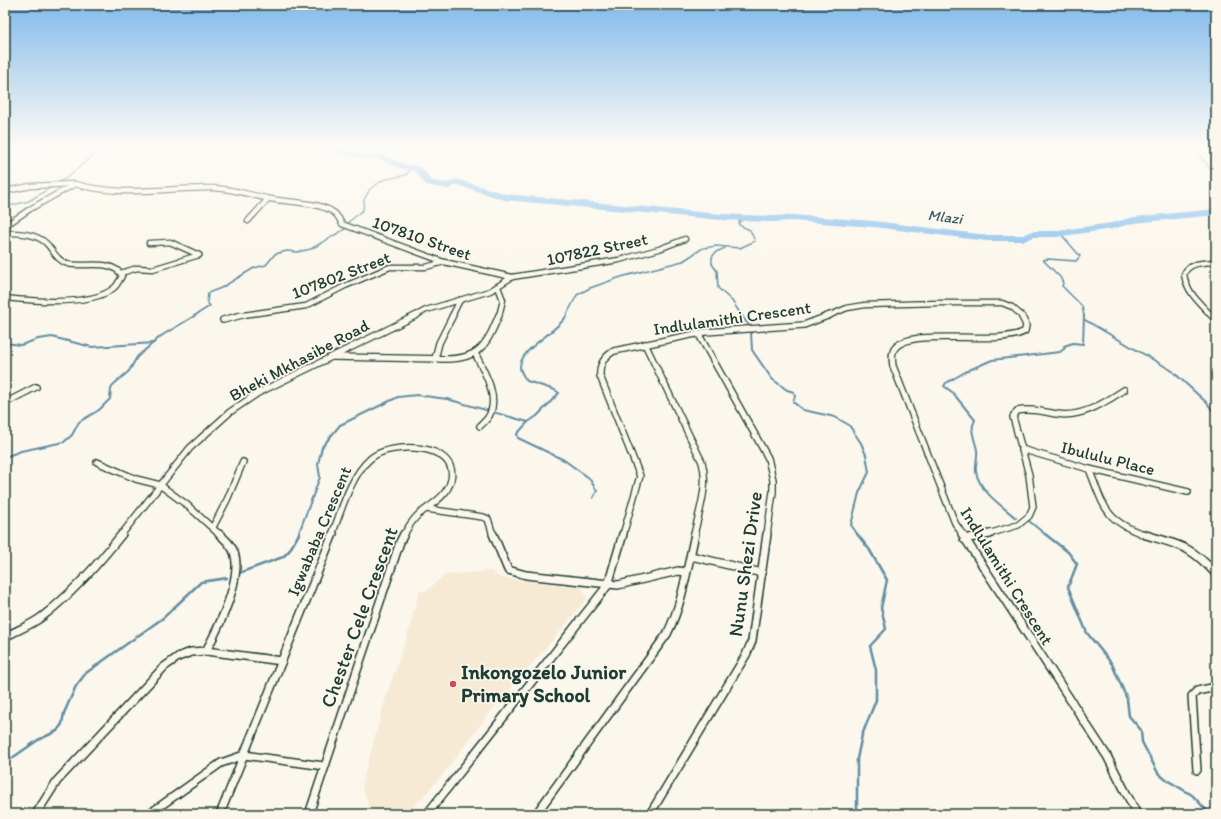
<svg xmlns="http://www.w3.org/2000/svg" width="1221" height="819" viewBox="0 0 1221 819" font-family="Itim,sans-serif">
	<rect width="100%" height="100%" fill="#fbf7ec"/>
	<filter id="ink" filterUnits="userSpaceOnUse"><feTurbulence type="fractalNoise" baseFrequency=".025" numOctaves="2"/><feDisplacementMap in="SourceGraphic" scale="8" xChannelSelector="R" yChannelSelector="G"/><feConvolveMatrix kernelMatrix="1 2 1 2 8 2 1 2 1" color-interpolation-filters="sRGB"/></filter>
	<g filter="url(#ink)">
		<path fill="#f6ead5" d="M491,571l10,7 81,9 5,11 -24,30 -75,87 -48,63 -33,36h-38l-2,-15 -5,-11 3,-15 21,-76 24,-70 9,-36h7l19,-16z"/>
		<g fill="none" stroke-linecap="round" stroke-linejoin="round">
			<g stroke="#628da2" stroke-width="1.5">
				<path d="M1193,147l23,29"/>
				<path d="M57,183l8,-4 38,-32"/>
				<path d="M5,207l24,-6 24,-15"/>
				<path d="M346,224l17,-14 1,-10 6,-11 13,-9 23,-5 6,-7"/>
				<path d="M1060,233l20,23 -4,5 -28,-2 -5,1 17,17 3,6 -1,3 20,20 2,10"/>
				<path d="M725,248l-9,4 -4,5v7l5,7 1,17 14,13 10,15"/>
				<path d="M194,316l16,-10 -3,-4 1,-9 13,-5 33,-20 12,-3 9,-11 12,-3 10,1 14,-3 34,-20"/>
				<path d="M566,316l11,-21 13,-7 31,-11 62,-16 20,-13 13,-2 24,2 15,-7 -5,-11 -11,-5v-3l8,-5"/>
			</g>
			<g stroke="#628da2" stroke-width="2">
				<path d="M741,315l7,9"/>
				<path d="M1085,320l86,50 36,33 9,12"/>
				<path d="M751,333l1,17 20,29 15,11 7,2 1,4 -2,6 10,8 32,7 14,8 12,18 5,12 3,17 -10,21 -8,32 7,10"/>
				<path d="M5,343l16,2 17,-6 14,-2 40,10 62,-4"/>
				<path d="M528,422l-11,12 1,4 46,22 25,18 8,13 -4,7"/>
				<path d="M5,457l16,-6 43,-9 8,-7 7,-13 20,-12 11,-11 1,-10 3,-5 15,-13 8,-14 24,-21 35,-21"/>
				<path d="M1016,518c-14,-12 -36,-26 -40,-46 -1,-8 2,-15 1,-22 -2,-11 -8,-19 -2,-30l-23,-28 -8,-6 2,-3 21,-12 25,-11 68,-8 5,-4 -1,-2 9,-3 10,1 1,-29"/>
				<path d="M1029,521l17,14"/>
				<path d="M298,535l22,-58 -2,-13 4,-17 18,-22 58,-28 19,-2 30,4 81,23 9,-6 22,-23 -4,-3 -28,-9c-3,-4 -7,-9 -7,-14 0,-19 38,-35 47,-52"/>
			</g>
			<g stroke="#628da2" stroke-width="2.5">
				<path d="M1045,534l23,18 9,12 -9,23 19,46 25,31 15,35 2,17 12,14 1,12 16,31 7,6 27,16 18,19"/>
				<path d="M239,573l44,-16 6,-6 10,-17"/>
				<path d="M5,763l33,-23 19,-9 5,-7 2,-11 12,-27 10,-13 77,-55 38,-36 26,-4"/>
				<path d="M857,814v-55l5,-24 14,-35v-30l-6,-24 16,-17 -5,-21 6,-28 -18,-31 -12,-15"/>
			</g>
			<g fill="#8fc2ec" fill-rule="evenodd">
				<path d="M5,147h50c-6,5 -45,5 -50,0z"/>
				<path d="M82,147h27c-5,4 -22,4 -27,0z"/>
				<path d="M319,147h12l29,7 22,1 23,9 16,3 11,14 15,2 9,-4 50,15 215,20 51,2 21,-1 81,6 113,14h36l10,-4h22l56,-8 23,-6 82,-8v6l-82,8 -22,6 -57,8h-21l-10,4h-37l-113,-14 -81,-6 -21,1 -51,-2 -216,-20 -48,-15 -9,4 -22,-4 -11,-14 -15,-3 -22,-9 -18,-1 -40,-9z"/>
			</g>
			<defs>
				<g id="minor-far2">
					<path d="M5,191l26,-5 41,-2"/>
					<path d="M248,221l20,-22"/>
					<path d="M5,226l25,-17 45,-25c44,13 91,4 136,4 23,0 44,9 66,12 15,2 44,3 56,12 4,2 7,8 9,12l102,38 68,15 107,-17 40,-11 26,-10"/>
					<path d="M5,233c14,0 30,0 41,10 7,7 11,18 22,21 16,4 44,-6 54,12 -2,3 -4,8 -7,11 -21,20 -83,14 -110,11"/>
					<path d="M149,243l21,-1 29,13"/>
					<path d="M121,273l16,-5 16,1 46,-14"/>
					<path d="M498,287l5,13 -4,16"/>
					<path d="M236,316l70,-10 39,-20 45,-19h36l18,-5"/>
					<path d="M415,316l11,-6 64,-19 22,-14"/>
					<path d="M452,316l8,-16"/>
					<path d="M828,316l19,-8 18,-3 74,-2h63l10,4 10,9"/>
					<path d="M1212,316c-12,-12 -26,-25 -28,-42 5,-12 20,-11 32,-12"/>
				</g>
				<g id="minor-far1">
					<path d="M1211,315l5,4"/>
					<path d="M223,320l19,-5"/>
					<path d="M698,333l70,125 5,22v12l-6,43"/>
					<path d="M645,344l57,118c7,24 -3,49 -8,73"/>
					<path d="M475,353c8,17 24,42 15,61 -2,5 -6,8 -10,12"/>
					<path d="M333,357l113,2c34,0 41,-15 53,-44"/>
					<path d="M435,359l4,-16 14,-28"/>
					<path d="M5,403l31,-16"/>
					<path d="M1021,449l68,20 99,23"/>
					<path d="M97,462l39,17 24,6 27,20 33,30"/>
					<path d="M1089,469c15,37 15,52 57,66"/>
					<path d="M427,509l56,8 5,2 5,16"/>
					<path d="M213,527l14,-27 16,-38"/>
					<path d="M121,535l69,-87 40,-36 28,-19 159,-78"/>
					<path d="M332,535c9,-24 19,-60 38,-76 19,-18 89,-17 81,21 -4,17 -21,25 -33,35 -6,6 -10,12 -14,20"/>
					<path d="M623,535l17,-59 -40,-100c-1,-12 4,-19 14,-25l91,-19 99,-7 26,-10"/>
					<path d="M963,535l-8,-12 -62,-157c-1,-6 -2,-13 2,-18 17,-22 104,-1 130,-17l1,-6 -5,-10"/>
					<path d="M985,535l33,-10 11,-9 4,-9 -4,-32 -16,-58 4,-6c14,-3 27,1 40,3 25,4 47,-11 67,-24"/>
				</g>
				<g id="minor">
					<path d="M493,534l15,36 18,5 92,10 60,-14 8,1"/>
					<path d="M962,534l145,222 30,58"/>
					<path d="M1143,534c35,11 46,10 73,40"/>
					<path d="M964,539l26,-5"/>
					<path d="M691,556l71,17"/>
					<path d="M5,637c12,-7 27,-12 38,-21 30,-23 56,-53 79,-82"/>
					<path d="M206,651c12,-22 39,-77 27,-101 -3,-6 -9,-12 -14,-16"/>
					<path d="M1197,770l-5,-74 5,-5 19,-4"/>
					<path d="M36,814l21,-33 107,-114 14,-10 13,-5 15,-1 76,10"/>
					<path d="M149,814l72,-51 23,-8 80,11"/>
					<path d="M220,814l113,-280"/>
					<path d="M309,814l91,-272 4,-8"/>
					<path d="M427,814l181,-229 15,-51"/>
					<path d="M536,814l131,-180c16,-31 20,-66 28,-100"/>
					<path d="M650,814l96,-159 6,-14 15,-107"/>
				</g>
			</defs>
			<use href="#minor-far2" stroke="#1f3d34" stroke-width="7"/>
			<use href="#minor-far1" stroke="#1f3d34" stroke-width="8"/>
			<use href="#minor" stroke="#1f3d34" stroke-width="10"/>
			<use href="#minor-far2" stroke="#fbf7ec" stroke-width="4.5"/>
			<use href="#minor-far1" stroke="#fbf7ec" stroke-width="5.5"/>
			<use href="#minor" stroke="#fbf7ec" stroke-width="7"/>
		</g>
	</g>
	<linearGradient id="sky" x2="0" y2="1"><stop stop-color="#84baea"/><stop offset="0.56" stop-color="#fdfbf6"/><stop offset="1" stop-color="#fdfbf6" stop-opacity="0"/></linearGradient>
	<rect width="1221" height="261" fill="url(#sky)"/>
	<circle fill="#d1495b" stroke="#fbf7ec" stroke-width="1.5" cx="453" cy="684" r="4"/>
	<g text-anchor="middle" stroke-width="3.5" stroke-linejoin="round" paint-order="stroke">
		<g font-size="15" font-style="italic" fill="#3b5e62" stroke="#fbf7ec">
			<text transform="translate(945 217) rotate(7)" y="5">Mlazi</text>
		</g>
		<g font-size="17" fill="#1f3d34" stroke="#fbf7ec">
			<text transform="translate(422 238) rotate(19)" y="6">107810 Street</text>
			<text transform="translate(597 249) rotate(-12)" y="6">107822 Street</text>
			<text transform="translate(341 275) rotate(-21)" y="6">107802 Street</text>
			<text transform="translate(732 318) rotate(-8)" y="6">Indlulamithi Crescent</text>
			<text transform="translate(299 360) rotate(-28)" y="6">Bheki Mkhasibe Road</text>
			<text transform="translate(1108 458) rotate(14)" y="6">Ibululu Place</text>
			<text transform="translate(319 531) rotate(-67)" y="6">Igwababa Crescent</text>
			<text transform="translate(1007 576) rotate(58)" y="6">Indlulamithi Crescent</text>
		</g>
		<g font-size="20" fill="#1f3d34" stroke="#fbf7ec">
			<text transform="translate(745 564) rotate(-82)" y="7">Nunu Shezi Drive</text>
			<text transform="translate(359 617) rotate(-70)" y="7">Chester Cele Crescent</text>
		</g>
		<g font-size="20" font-weight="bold" fill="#1f3d34" stroke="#fbf7ec" text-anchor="start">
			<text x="461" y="679">Inkongozelo Junior<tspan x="461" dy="23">Primary School</tspan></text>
		</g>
	</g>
	<rect width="1221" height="819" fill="none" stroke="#fbf7ec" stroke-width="20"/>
	<rect x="10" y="10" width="1201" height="799" fill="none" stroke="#1f3d34" stroke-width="1.5" filter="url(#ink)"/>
</svg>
